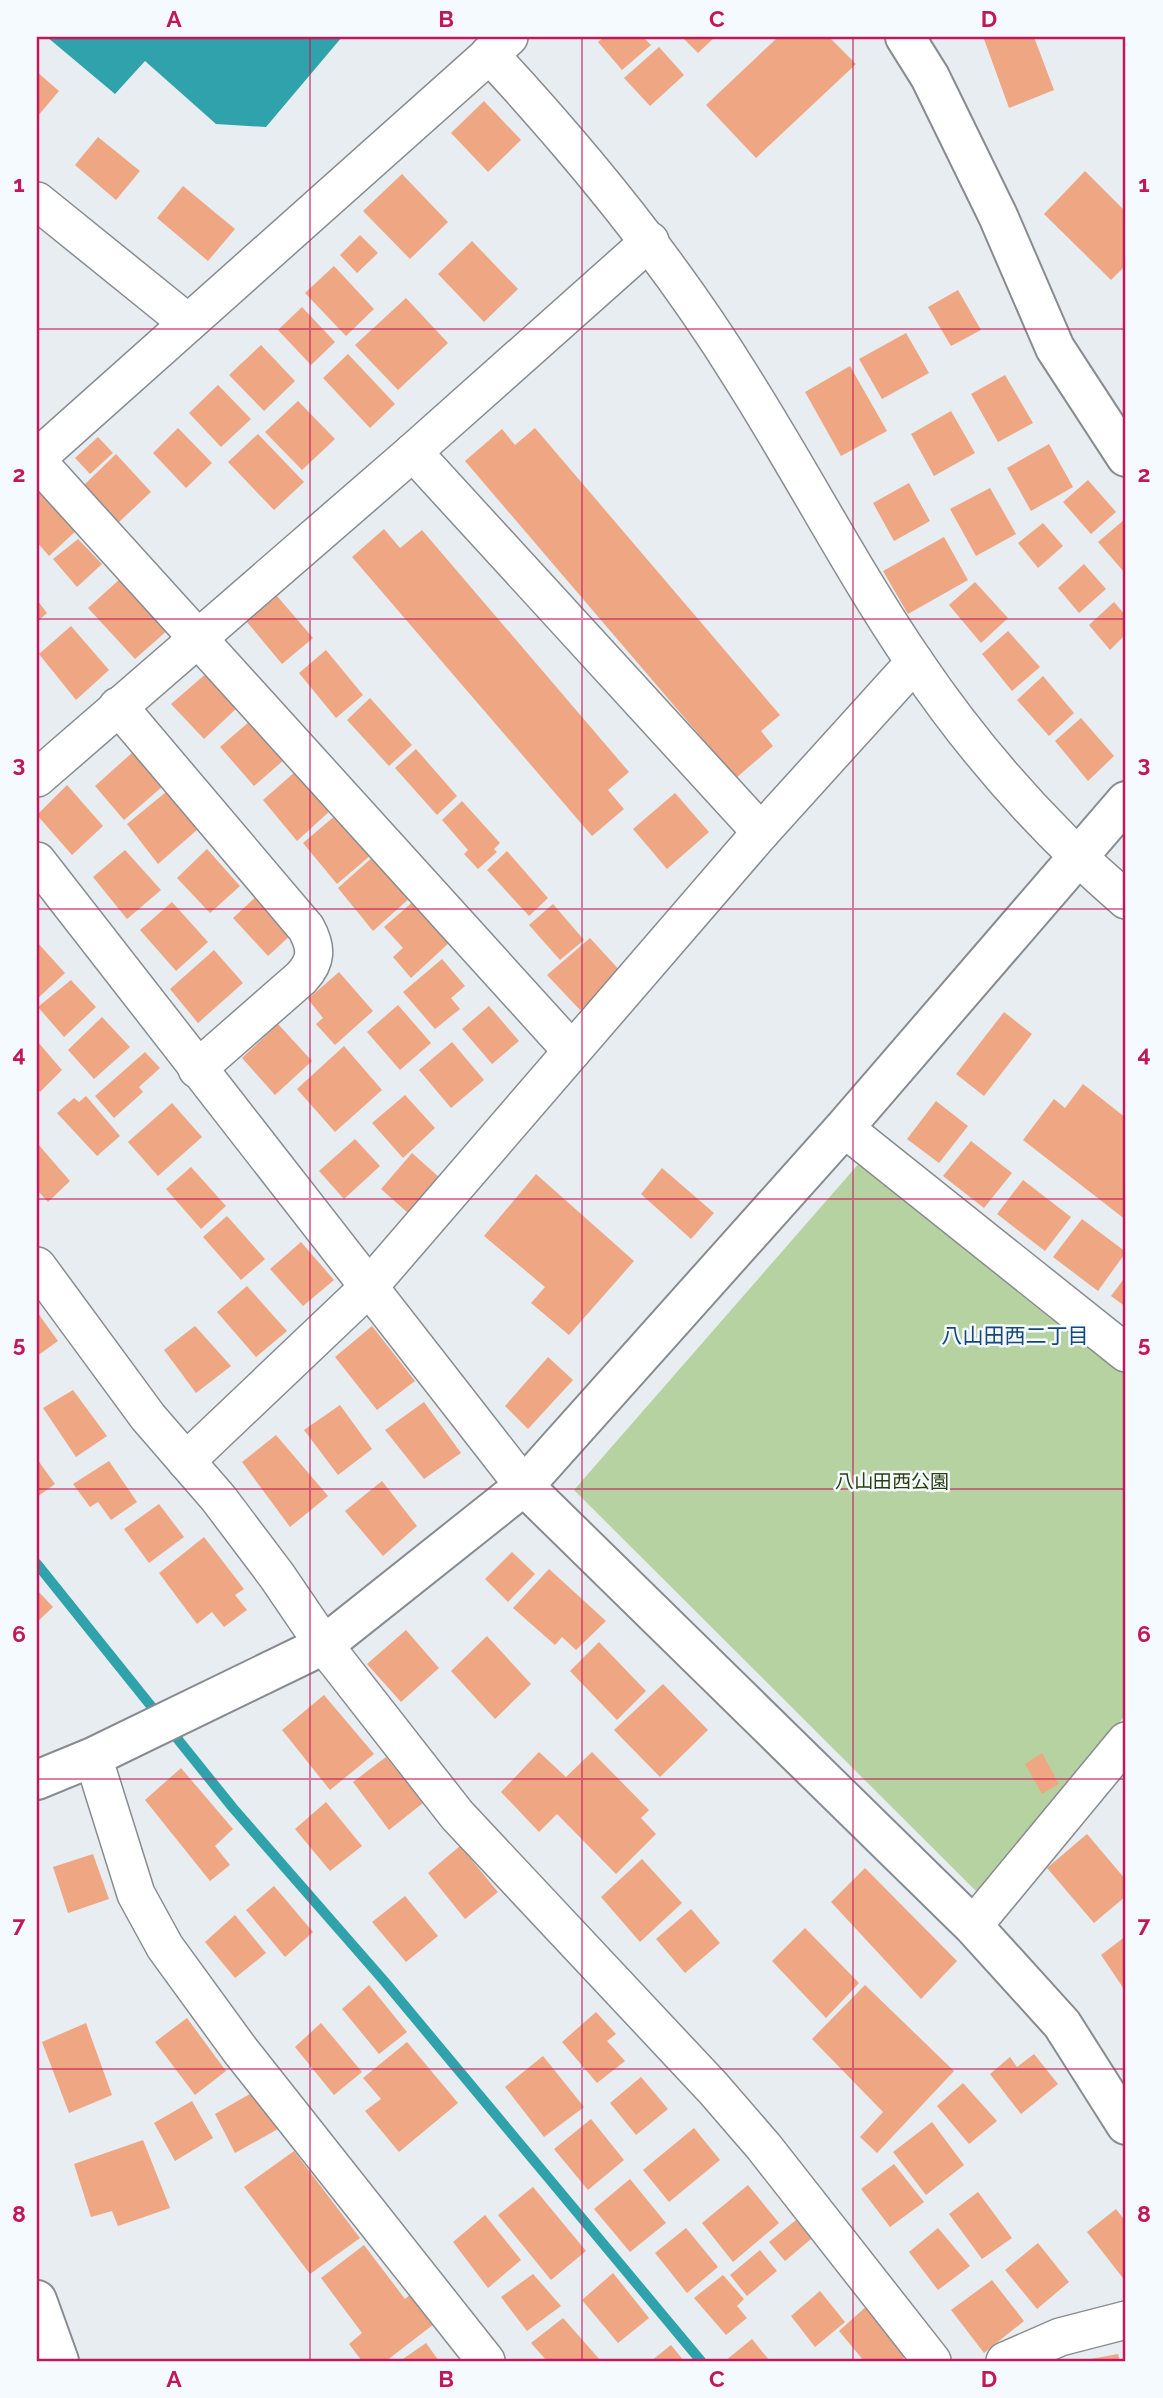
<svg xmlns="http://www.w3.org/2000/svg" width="1163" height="2398" viewBox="0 0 1163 2398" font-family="Raleway,'Noto Sans JP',sans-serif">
	<rect width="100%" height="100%" fill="#e8edf1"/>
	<path fill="#b7d2a1" d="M861,1161l265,212v341l-145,182 -407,-406z"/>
	<path fill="#30a2ab" d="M47,37h295l-76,90 -50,-3 -71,-63 -30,33z"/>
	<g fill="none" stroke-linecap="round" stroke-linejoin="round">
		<path stroke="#30a2ab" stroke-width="10" d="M37,1564l196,244 152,174 316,379"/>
	</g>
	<g fill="#efa683">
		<path d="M604,37h39l8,8 -29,25 -24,-28z"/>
		<path d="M682,37h33l-17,16z"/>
		<path d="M778,37h51l27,27 -100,94 -50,-53z"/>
		<path d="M990,37h44l20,53 -45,18 -25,-69z"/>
		<path d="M659,47l25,28 -34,31 -26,-28z"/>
		<path d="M37,72l22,19 -22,26z"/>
		<path d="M484,101l37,39 -33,32 -37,-39z"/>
		<path d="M98,137l42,34 -24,29 -41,-35z"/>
		<path d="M1085,171l41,41v53l-15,15 -67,-66z"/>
		<path d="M402,174l46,48 -38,37 -47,-48z"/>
		<path d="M183,186l52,43 -27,32 -51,-43z"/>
		<path d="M360,235l18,18 -21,20 -17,-18z"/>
		<path d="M472,241l46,48 -34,33 -46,-48z"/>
		<path d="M334,266l40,43 -28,27 -41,-43z"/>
		<path d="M958,290l23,40 -30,16 -23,-39z"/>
		<path d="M406,298l42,45 -50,47 -43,-45z"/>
		<path d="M302,307l33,35 -24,23 -33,-35z"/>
		<path d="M906,333l23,40 -47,26 -23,-40z"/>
		<path d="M261,345l34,36 -31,30 -35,-36z"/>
		<path d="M348,354l47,50 -25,24 -47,-50z"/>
		<path d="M850,366l37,65 -46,25 -36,-64z"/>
		<path d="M1005,375l28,48 -35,19 -27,-48z"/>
		<path d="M218,385l33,34 -30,28 -32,-34z"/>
		<path d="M298,401l37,38 -33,31 -37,-38z"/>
		<path d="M951,411l24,42 -41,23 -23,-42z"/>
		<path d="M178,428l34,35 -26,25 -33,-35z"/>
		<path d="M535,428l245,287 -19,16 12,15 -37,32 -271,-317 37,-32 13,16z"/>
		<path d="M258,434l46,48 -30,28 -46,-48z"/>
		<path d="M98,437l15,16 -23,21 -15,-16z"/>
		<path d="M1049,444l24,43 -42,24 -24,-43z"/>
		<path d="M116,454l35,38 -32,30 -35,-37z"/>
		<path d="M1088,480l28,32 -25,22 -28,-32z"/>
		<path d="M909,483l21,38 -36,20 -21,-38z"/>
		<path d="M44,488l35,40 -30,28 -12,-14v-48z"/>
		<path d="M990,488l26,46 -40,22 -26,-47z"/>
		<path d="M1125,519l1,51 -2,2 -26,-30z"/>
		<path d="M1043,523l20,23 -25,22 -20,-25z"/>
		<path d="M384,529l16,19 22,-18 207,242 -21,18 16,19 -32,27 -240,-279z"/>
		<path d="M944,537l24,43 -60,34 -25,-43z"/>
		<path d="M78,539l24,25 -25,23 -24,-28z"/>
		<path d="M1084,564l22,25 -27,24 -21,-25z"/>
		<path d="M121,578l48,51 -34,30 -47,-51z"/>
		<path d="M975,582l33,36 -27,25 -32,-38z"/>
		<path d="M277,596l36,42 -31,26 -35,-42z"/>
		<path d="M37,600l10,13 -10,9z"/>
		<path d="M1114,602l12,14v18l-16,16 -21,-25z"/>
		<path d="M71,626l38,44 -33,30 -37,-46z"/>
		<path d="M1008,631l32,36 -28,24 -30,-37z"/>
		<path d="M326,650l37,45 -27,23 -37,-45z"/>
		<path d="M208,672l31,34 -35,33 -33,-35z"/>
		<path d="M1043,676l31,37 -25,23 -32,-36z"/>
		<path d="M370,698l42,47 -23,21 -42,-46z"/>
		<path d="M1081,718l33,38 -26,25 -33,-40z"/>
		<path d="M250,721l35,38 -31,27 -34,-39z"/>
		<path d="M416,749l41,47 -20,19 -42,-47z"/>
		<path d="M133,752l30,34 -39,34 -29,-34z"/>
		<path d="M296,771l35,39 -34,31 -34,-41z"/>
		<path d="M67,785l36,41 -31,29 -35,-40z"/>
		<path d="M166,792l32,37 -40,35 -31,-40z"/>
		<path d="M675,793l34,39 -42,37 -34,-40z"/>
		<path d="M462,801l38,42 -6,6 3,3 -19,17 -14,-15 4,-4 -26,-30z"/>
		<path d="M336,815l35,40 -34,29 -34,-41z"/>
		<path d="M207,849l33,37 -30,27 -33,-35z"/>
		<path d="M125,850l36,40 -34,29 -34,-42z"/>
		<path d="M507,851l41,47 -19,18 -42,-46z"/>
		<path d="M375,855l37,41 -39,35 -35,-43z"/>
		<path d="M258,895l35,38 -25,23 -35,-38z"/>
		<path d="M415,900l36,41 -40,37 -18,-21 10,-9 -19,-21z"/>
		<path d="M172,902l36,40 -32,29 -36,-41z"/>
		<path d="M553,904l31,36 -24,20 -31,-35z"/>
		<path d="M590,938l32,35 -42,37 -33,-35z"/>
		<path d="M37,942l28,31 -28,26z"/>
		<path d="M214,950l29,33 -45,40 -28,-34z"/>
		<path d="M442,959l23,27 -14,12 9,11 -25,20 -32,-37z"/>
		<path d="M339,972l34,39 -38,34 -19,-21 7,-6 -15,-19z"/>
		<path d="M71,980l25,27 -32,30 -26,-30z"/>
		<path d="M398,1005l33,38 -31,27 -33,-38z"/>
		<path d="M489,1006l30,35 -27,23 -30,-35z"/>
		<path d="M1004,1012l28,22 -48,62 -28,-22z"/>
		<path d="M102,1017l28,30 -36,32 -26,-29z"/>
		<path d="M278,1024l34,37 -37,34 -33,-37z"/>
		<path d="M37,1041l25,29 -22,22 -3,-4z"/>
		<path d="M452,1042l32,38 -33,28 -32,-38z"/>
		<path d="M344,1046l38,44 -47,42 -38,-43z"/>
		<path d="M145,1052l15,16 -21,19 4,5 -29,26 -19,-22z"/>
		<path d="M1083,1084l43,34v102l-103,-80 31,-41 11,9z"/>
		<path d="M405,1095l30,33 -32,30 -31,-35z"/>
		<path d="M86,1096l34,40 -23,20 -40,-43 17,-15 5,4z"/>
		<path d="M936,1101l32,25 -29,37 -32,-24z"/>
		<path d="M172,1103l30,34 -44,39 -30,-34z"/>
		<path d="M355,1139l25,27 -36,33 -25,-28z"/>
		<path d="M971,1141l41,32 -28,35 -41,-32z"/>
		<path d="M37,1143l33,38 -22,21 -11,-12z"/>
		<path d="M412,1153l28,25 -32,35 -27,-24z"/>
		<path d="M191,1167l35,39 -25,23 -35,-40z"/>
		<path d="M662,1168l52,45 -23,26 -50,-45z"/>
		<path d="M536,1174l98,87 -65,74 -38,-32 14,-16 -61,-51z"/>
		<path d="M1023,1180l48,37 -26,34 -48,-37z"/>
		<path d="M227,1216l38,43 -24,21 -38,-43z"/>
		<path d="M1082,1219l44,33 -28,39 -45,-34z"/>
		<path d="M301,1242l33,38 -31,26 -33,-37z"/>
		<path d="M1126,1276v31l-15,-11z"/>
		<path d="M247,1286l40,45 -31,26 -39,-45z"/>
		<path d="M37,1312l21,29 -21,15z"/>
		<path d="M195,1326l36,40 -35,27 -32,-43z"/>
		<path d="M372,1326l43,55 -38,29 -42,-53z"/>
		<path d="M548,1357l25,23 -45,49 -23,-23z"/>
		<path d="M73,1390l34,46 -31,21 -33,-49z"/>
		<path d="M424,1402l37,51 -37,26 -39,-49z"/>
		<path d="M340,1405l32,44 -34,26 -34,-45z"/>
		<path d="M276,1435l52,61 -38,31 -48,-65z"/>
		<path d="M37,1459l18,25 -18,13z"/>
		<path d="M109,1461l28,41 -26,18 -13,-18 -8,5 -17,-23z"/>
		<path d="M382,1481l35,45 -34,30 -38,-45z"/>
		<path d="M159,1504l25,33 -35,26 -25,-34z"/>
		<path d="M204,1537l40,52 -9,6 12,15 -23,17 -12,-15 -15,12 -38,-51z"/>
		<path d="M512,1552l23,22 -27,28 -23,-23z"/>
		<path d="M549,1569l57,52 -30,29 -14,-13 -7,8 -42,-37z"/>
		<path d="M37,1590l16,17 -16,15z"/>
		<path d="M406,1630l33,38 -38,34 -34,-38z"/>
		<path d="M487,1636l44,48 -36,35 -44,-48z"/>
		<path d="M599,1642l47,49 -29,29 -47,-49z"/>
		<path d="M663,1684l45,46 -48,47 -46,-47z"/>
		<path d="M324,1695l50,59 -44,36 -48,-60z"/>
		<path d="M539,1752l27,25 26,-25 57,58 -8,8 15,16 -40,40 -59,-60 -18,18 -38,-40z"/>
		<path d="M1042,1753l17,31 -17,10 -17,-30z"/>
		<path d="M386,1757l37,46 -34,27 -36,-48z"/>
		<path d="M181,1768l52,61 -18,17 15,19 -20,16 -65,-81z"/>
		<path d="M326,1802l36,44 -32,25 -35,-42z"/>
		<path d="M1087,1834l39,46v16l-32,27 -47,-55z"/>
		<path d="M460,1846l38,46 -33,27 -37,-46z"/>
		<path d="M93,1854l16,45 -41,14 -15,-46z"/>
		<path d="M642,1859l40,44 -42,39 -39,-45z"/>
		<path d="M865,1868l92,93 -36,38 -90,-97z"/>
		<path d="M274,1886l39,46 -28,25 -39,-47z"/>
		<path d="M405,1896l33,40 -32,26 -34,-40z"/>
		<path d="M691,1909l29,34 -35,30 -29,-34z"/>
		<path d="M235,1915l31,38 -31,25 -30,-36z"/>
		<path d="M805,1928l54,55 -33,35 -54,-57z"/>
		<path d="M1126,1936v56l-25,-37z"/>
		<path d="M369,1985l38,47 -28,22 -37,-45z"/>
		<path d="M865,1985l89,86 -77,82 -17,-16 23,-25 -71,-73z"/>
		<path d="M596,2012l20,22 -9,7 18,20 -28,22 -35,-41z"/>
		<path d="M187,2018l39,53 -31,24 -40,-53z"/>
		<path d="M86,2023l26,72 -43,18 -27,-71z"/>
		<path d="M321,2023l41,49 -28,23 -39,-48z"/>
		<path d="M407,2042l51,61 -59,49 -34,-41 16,-12 -18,-21z"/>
		<path d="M1034,2054l24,30 -37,30 -31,-40 20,-17 7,10z"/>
		<path d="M543,2056l41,51 -40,30 -39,-50z"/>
		<path d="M641,2077l27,32 -32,26 -26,-32z"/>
		<path d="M963,2083l34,38 -28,23 -32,-38z"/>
		<path d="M255,2091l23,38 -43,24 -20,-39z"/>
		<path d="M192,2101l21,37 -38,23 -21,-38z"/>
		<path d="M591,2119l33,41 -36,30 -34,-41z"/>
		<path d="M932,2122l32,43 -38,30 -33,-43z"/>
		<path d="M694,2128l26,32 -51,42 -26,-32z"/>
		<path d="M143,2140l27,68 -52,18 -6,-15 -21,6 -17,-53z"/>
		<path d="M294,2151l66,87 -50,36 -66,-87z"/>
		<path d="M894,2164l30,38 -34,25 -29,-38z"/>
		<path d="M630,2179l36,44 -36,29 -36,-43z"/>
		<path d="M748,2185l31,38 -46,39 -31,-39z"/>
		<path d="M533,2187l53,64 -35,29 -53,-65z"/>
		<path d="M978,2192l34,46 -30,21 -33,-45z"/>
		<path d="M1116,2209l10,13v60l-39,-50z"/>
		<path d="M485,2215l36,45 -33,28 -35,-46z"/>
		<path d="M796,2220l15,19 -26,22 -16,-19z"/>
		<path d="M686,2228l32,39 -31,26 -32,-40z"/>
		<path d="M938,2228l32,38 -32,24 -29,-38z"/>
		<path d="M1038,2243l31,39 -32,27 -32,-39z"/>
		<path d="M364,2245l41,54 6,-5 23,30 -48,37h-24l-13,-17 13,-11 -41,-55z"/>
		<path d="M760,2250l17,21 -30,25 -17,-21z"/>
		<path d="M613,2273l36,45 -31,25 -36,-43z"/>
		<path d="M533,2274l28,32 -34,25 -26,-34z"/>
		<path d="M723,2275l21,24 -7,7 10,12 -21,17 -32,-37z"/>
		<path d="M992,2280l32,41 -40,32 -33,-43z"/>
		<path d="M820,2291l25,31 -30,25 -24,-31z"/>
		<path d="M869,2304l40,50 -9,7h-36l-25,-30z"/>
		<path d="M563,2318l38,43h-54l-16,-18z"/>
		<path d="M752,2339l18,22h-45z"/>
		<path d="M426,2343l13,18h-39z"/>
		<path d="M671,2345l13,16h-33z"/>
		<path d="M1118,2354l2,7h-35v-1z"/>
	</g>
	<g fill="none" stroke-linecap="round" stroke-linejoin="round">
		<defs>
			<g id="street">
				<path d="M489,54c94,101 181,207 253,324 59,93 110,192 172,283 60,89 132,170 212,239"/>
				<path d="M37,201l151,122"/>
				<path d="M413,452l348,380"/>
				<path d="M37,458l472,-421"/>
				<path d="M37,461l535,590"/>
				<path d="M118,706l188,222c11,20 11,33 -5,50l-104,91"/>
				<path d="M37,778l376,-326 237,-211"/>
				<path d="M37,861l487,625"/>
				<path d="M844,1128l282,225"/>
				<path d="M37,1266l111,151 71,82 58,77 47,69 133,170 256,273 51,59 168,214"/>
				<path d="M186,1461l181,-172 394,-457 154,-170"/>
				<path d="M93,1757l43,137 29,53 75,103 246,311"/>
				<path d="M973,1926l153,-185"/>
				<path d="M1005,2361l55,-24 66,-17"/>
			</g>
			<g id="secondary">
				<path d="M905,37l25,40 68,139 57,132 71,109"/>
				<path d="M524,1486l320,-358 282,-327"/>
				<path d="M37,1780l56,-23 231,-112 200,-159 449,440 89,98 64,101"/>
				<path d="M37,2300l22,61"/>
			</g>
		</defs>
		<use href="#street" stroke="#888c91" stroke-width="40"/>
		<use href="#secondary" stroke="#888c91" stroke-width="42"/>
		<use href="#street" stroke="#fff" stroke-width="37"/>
		<use href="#secondary" stroke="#fff" stroke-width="38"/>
	</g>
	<path fill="none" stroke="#c2185b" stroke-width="2" stroke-opacity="0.55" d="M310,37v2324M582,37v2324M853,37v2324M37,329h1089M37,619h1089M37,909h1089M37,1199h1089M37,1489h1089M37,1779h1089M37,2069h1089"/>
	<g text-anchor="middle" stroke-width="5" stroke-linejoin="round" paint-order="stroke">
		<g font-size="19" fill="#273e0e" stroke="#f5faff">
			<text x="892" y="1488">八山田西公園</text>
		</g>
		<g font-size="21" fill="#15477a" stroke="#f5faff">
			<text x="1015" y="1343">八山田西二丁目</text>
		</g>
	</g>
	<rect width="1163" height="2398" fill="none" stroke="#f5faff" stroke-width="77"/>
	<rect x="38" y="38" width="1086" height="2322" fill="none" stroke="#c2185b" stroke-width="2.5"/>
	<g font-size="23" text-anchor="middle" font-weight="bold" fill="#c2185b">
		<text x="174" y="27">A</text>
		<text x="446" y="27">B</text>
		<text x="717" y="27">C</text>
		<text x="989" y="27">D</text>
		<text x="19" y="192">1</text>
		<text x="1144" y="192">1</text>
		<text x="19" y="482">2</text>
		<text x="1144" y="482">2</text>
		<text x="19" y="772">3</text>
		<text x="1144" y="772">3</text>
		<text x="19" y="1062">4</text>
		<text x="1144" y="1062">4</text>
		<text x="19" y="1352">5</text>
		<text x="1144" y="1352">5</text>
		<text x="19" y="1642">6</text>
		<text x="1144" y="1642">6</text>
		<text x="19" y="1932">7</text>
		<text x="1144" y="1932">7</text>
		<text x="19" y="2222">8</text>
		<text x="1144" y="2222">8</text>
		<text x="174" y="2387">A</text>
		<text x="446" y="2387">B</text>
		<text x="717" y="2387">C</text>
		<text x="989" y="2387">D</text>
	</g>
</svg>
